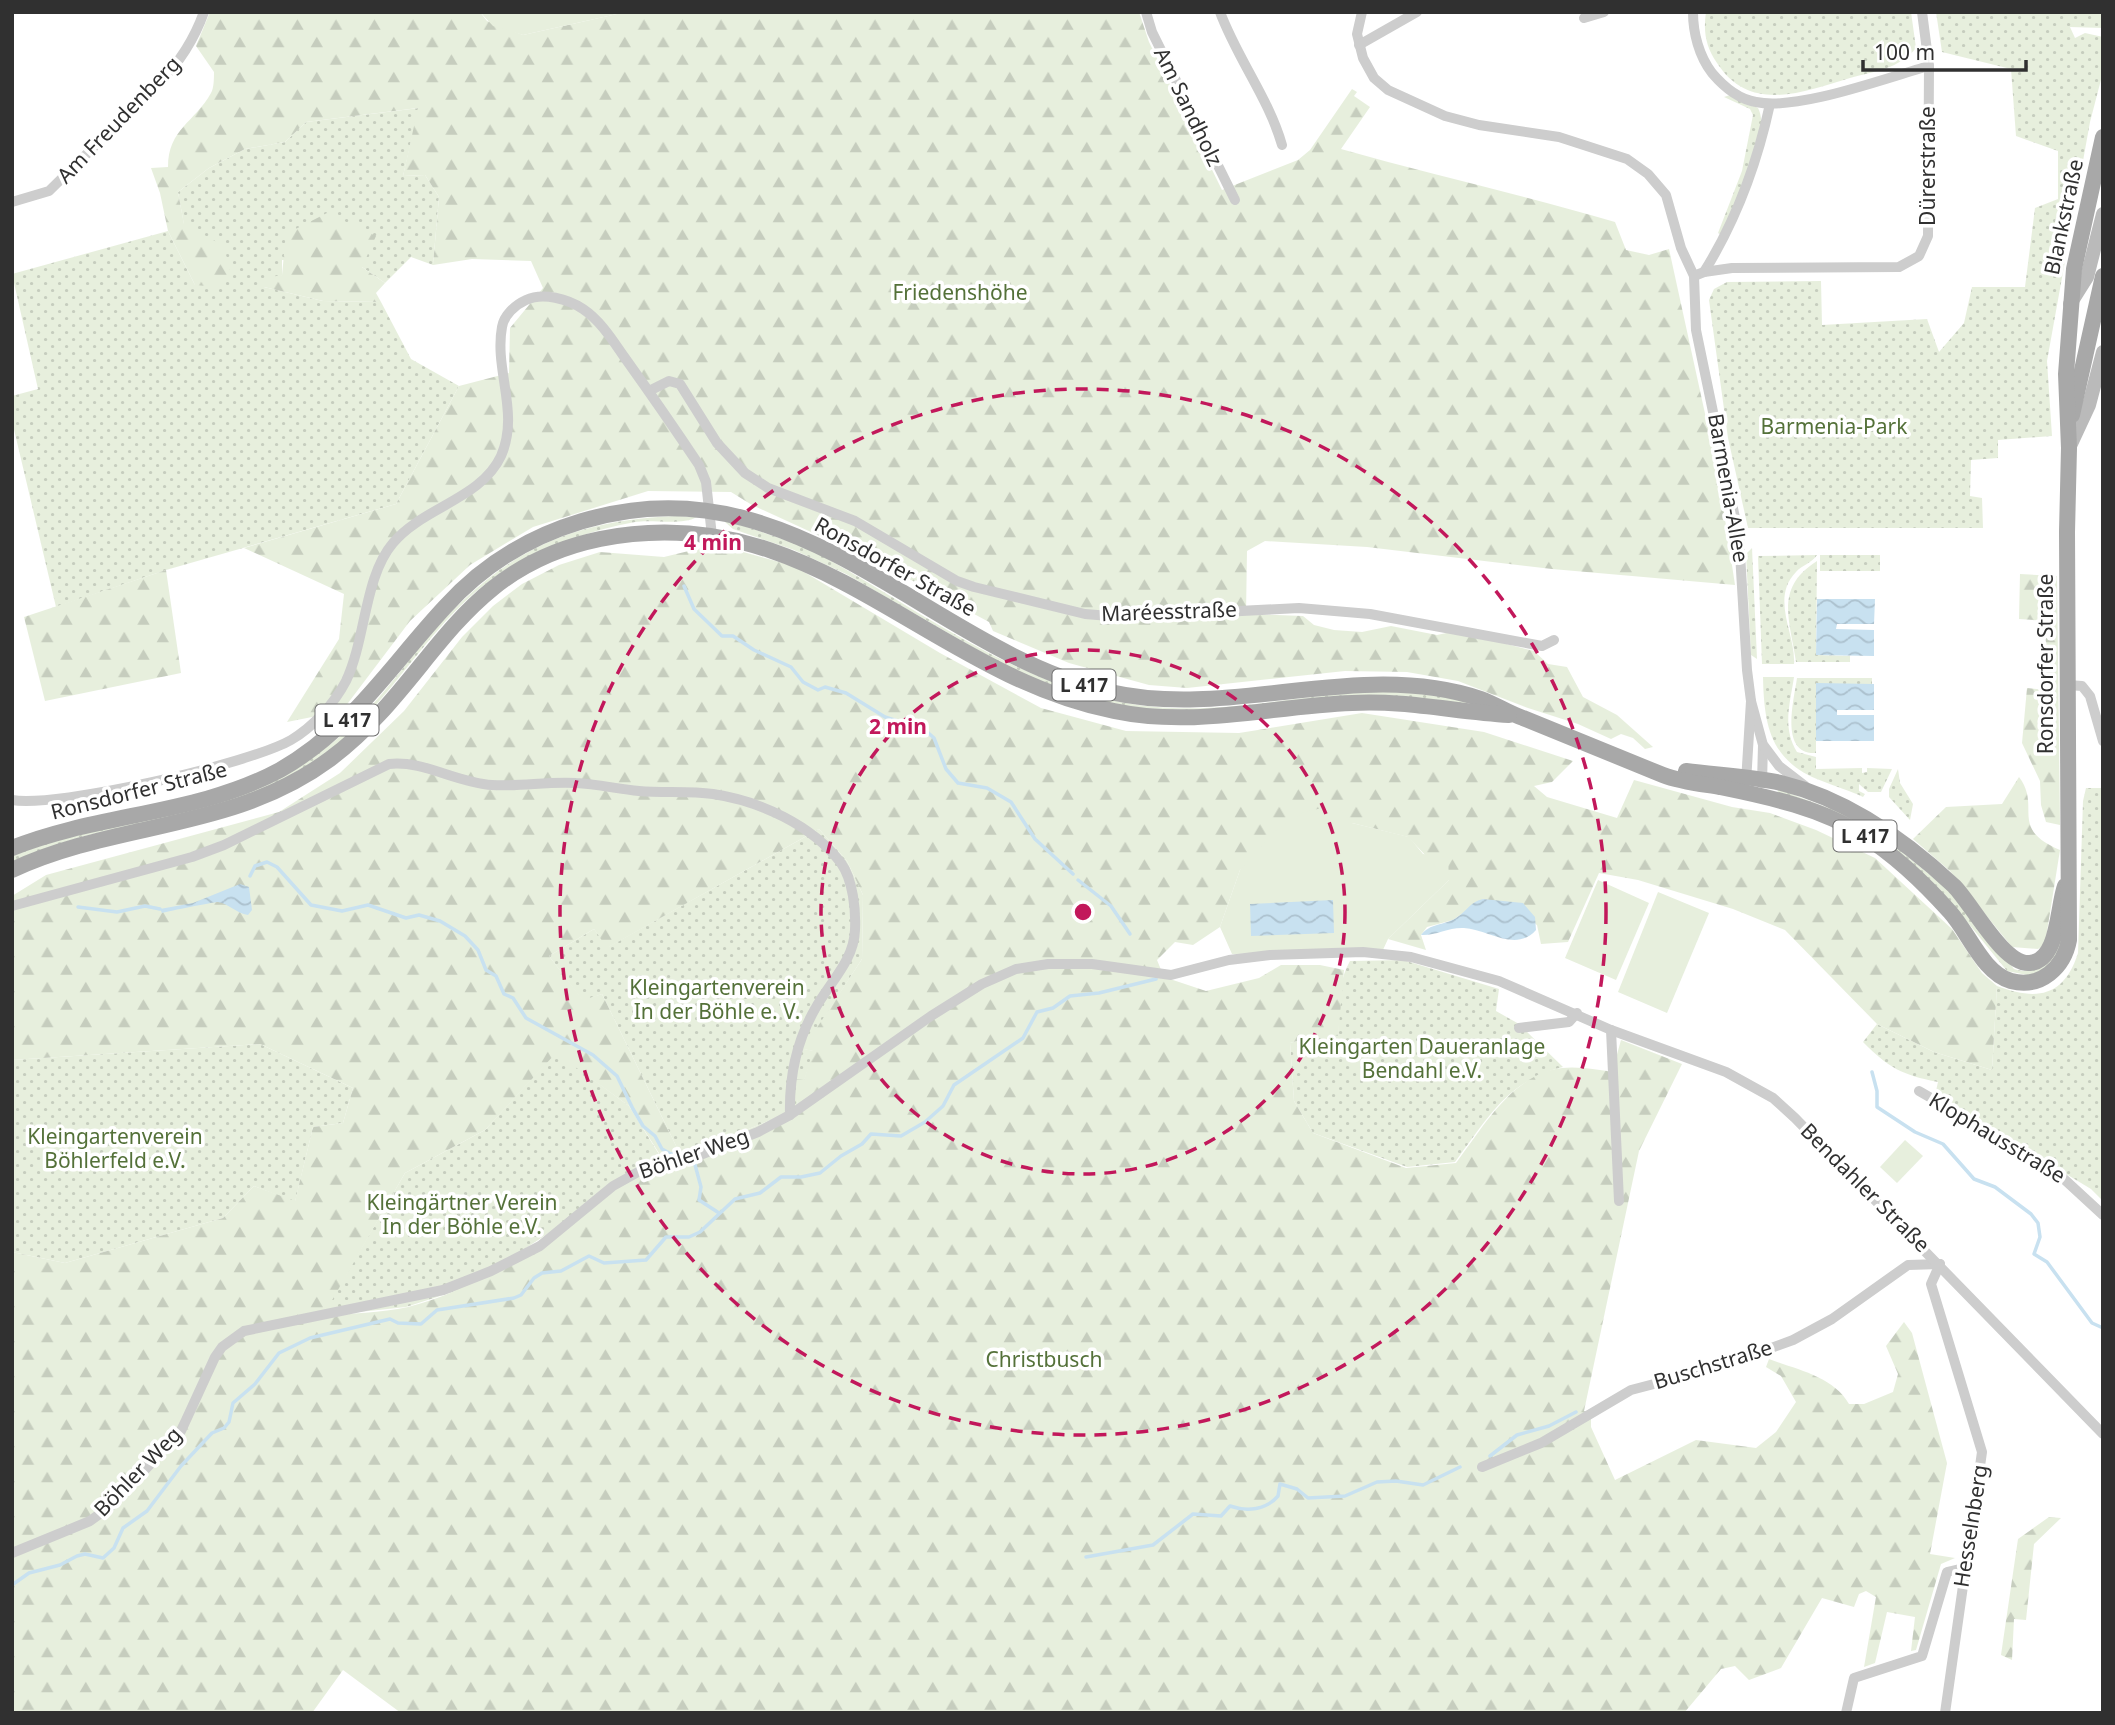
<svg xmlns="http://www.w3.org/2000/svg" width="2115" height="1725" viewBox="0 0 2115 1725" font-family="'Noto Sans',sans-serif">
	<defs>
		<pattern id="green-dots" width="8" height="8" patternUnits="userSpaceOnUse" patternTransform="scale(1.75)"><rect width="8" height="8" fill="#e7efdd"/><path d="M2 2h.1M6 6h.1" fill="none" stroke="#c6cdbe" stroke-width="1.8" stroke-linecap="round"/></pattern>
		<pattern id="forest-firs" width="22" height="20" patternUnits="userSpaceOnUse" patternTransform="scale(1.75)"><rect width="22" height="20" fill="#e7efdd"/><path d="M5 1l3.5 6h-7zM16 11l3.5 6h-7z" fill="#c6cdbe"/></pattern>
		<pattern id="water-waves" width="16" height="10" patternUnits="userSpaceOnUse" patternTransform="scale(1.75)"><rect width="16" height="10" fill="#c8e1f0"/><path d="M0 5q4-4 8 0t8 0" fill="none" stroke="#acc1ce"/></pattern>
	</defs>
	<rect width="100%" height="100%" fill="#fff"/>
	<g fill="url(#green-dots)">
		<path d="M1706,12h205l5,36c-17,21 -41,23 -66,30 -47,14 -100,36 -133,-15 -11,-16 -14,-31 -11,-51z"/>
		<path d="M1936,12h167v16l-33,-1 5,11 10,-5 18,4v35l-13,50 -43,239 5,75 -54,4v18l-27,2 -1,36 12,2 1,30h-235l-20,-90 -19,-138 5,-11 13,-7 94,-1 1,44 105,-6 12,33 25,-29 8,-36h53l10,-79 23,-9v-48l-42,-15 -5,-67 -69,-17z"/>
		<path d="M1730,95l28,13c15,28 -25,99 -37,126l-3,-1 24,-62 11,-56 -3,-6 -26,-12z"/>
		<path d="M419,108l-16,68 22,-1 14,22 -6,68 -22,-8 -26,26 -23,-16 -80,-7v15l-18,12 59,14 58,1 30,57 48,27 -63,118 -230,66 -110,37 -44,-186v-25l26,-7 -26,-115 156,-43 27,54 -17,-93 31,-24 36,-19 40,-7 21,-20z"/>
		<path d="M677,516l20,1c-16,9 -44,2 -62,5 -43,8 -87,23 -124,45 -83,47 -121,148 -203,199 -19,11 -41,25 -62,32 -76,25 -161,28 -234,65v-8l34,-12c51,-15 102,-30 153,-44 43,-13 85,-22 122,-48 40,-27 68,-66 98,-103 73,-89 142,-128 258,-132z"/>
		<path d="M729,521l68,23 29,14c108,61 218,146 347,150 103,4 194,-35 299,-5l-251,8 -86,-3 -36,-7 -64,-22 -40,-19 -149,-86 -52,-24 -61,-21 -8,-7z"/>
		<path d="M1752,548l5,111 -6,-4 -5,-101z"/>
		<path d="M1817,555c-5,8 -15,10 -21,17 -26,27 0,62 -2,92h-32l-4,-108z"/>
		<rect x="1820" y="555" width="60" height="16"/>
		<path d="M1817,561l-1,94 34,1v6h-54c-6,-42 -22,-74 21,-101z"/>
		<path d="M1763,677h31c-4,27 -12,51 3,75l19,5v12l46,-1v5l5,-1v-4l25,1 -11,23h-13l-9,-8v7l6,3 -2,3c-14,-7 -27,-10 -41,-16 -51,-19 -58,-54 -59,-104z"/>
		<path d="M1797,678h75v6h-56v69c-37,2 -22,-53 -19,-75z"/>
		<path d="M1898,769l2,14 13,21 -3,16 -21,-23v-8z"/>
		<path d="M2086,788h17v413l-12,-12 -156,-94 3,-13c-36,-7 -49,-14 -75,-40l14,-18 57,28 58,18 5,-84c40,15 67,11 81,-33l5,-152z"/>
		<path d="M1778,789l69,26 41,26 62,50 64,78c26,8 38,-9 47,-30l-3,20 -26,17 -25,-5 -56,-69 -53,-48 -121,-58z"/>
		<path d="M819,829l28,32 16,34 -1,64 -58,90 10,2 -10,30 -8,-2 2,30 -117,47 -79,-162 -19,7 -34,-45 45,-27 14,18z"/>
		<path d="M1403,960l96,29 -3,22 23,13 44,43c-57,15 -74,50 -108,95l-48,5 -94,-34 -19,-32 -4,-58 24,-7h24c1,-24 -1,-53 12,-75z"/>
		<path d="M260,1044l93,44 -10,35 -30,4 -18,75 -41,-16 -31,32 -158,45 -53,-11v-192z"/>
		<path d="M556,1052l73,54 33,53 -197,129 -59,19 -84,9 83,-143 80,-43z"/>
	</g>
	<g fill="url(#forest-firs)" fill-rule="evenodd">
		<path d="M210,12h270l7,9 36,14 103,-23h513l10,30 73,148 76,-30 12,-10 42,-61 5,3 -3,4 16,11 -29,42c91,26 183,46 274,73l11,28 23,5 20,-6 49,224 17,112 -183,-16 -185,-22 -102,-6 -18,10 -1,63 57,2 11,9 20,5 28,2 29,-6 46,9 19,-4 78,20 14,13 19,3 16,30 34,18 36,32 -8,2 -12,-11 -12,-4 -10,5 -33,-15 -50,-16 -70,-27 -51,-9 -62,-1 -158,17 -38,-3 -80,-22 -76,-32 -4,-9 -104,-56 -133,-61 -21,-13 -83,-1 -115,36 -63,38 -60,56 -68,90 -55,11 52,-83 5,-45 -100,-46 152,-44 63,-118 50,-13 1,-45 33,-40 -12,-27 -59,-2 -39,6 6,-68 -14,-22 -22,1 15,-68 -112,14 -21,20 -40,7 -36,19 -31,24 6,32 40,22 7,30 -13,11 -23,-2 -27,-54 -8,-38 -9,-25 17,-1c0,-38 27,-45 43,-74 3,-5 3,-15 3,-21l-18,-26z"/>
		<path d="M327,213l49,23 -14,31 23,16 -9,10 5,9 -58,-1 -59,-14 1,-9 17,-3 4,-41z"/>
		<path d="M701,548l35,2 58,16 146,87 101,55 85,23 113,2 123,-20 122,19 89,29 -21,21 -18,4 13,11 70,21 17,-38 98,27 38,6 46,17 59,28 77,71 30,44 15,13 -5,84 -58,-18 -57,-28 -92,-94 -52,-21 -95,-29 -39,-7 -31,69 -27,2 -4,-19 -40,-24 -14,-2 -30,21 -26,7 -6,8 5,15 -38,-11 61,-59 -41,-43 -56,-14 -112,47 -20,57 -27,18 -18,-3 -18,18 7,17 42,14 53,-13 22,-13h39l24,5 -6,66h-24l-24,7 4,58 19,32 93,35 50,-5c27,-35 56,-89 106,-95 17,-2 37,2 54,4v-14l5,-18 61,24 -43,87 -55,260 7,2v14l24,53 81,-40 60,8 20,-16 20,-30 -15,-26 -15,-9 3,-8c28,11 64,17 80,45h15l29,-12 5,-18 -12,-28 18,-24 8,11 35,130 -17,91 25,4 -14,6 -25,86 -5,1 4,-34 -28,-5 -12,51 -11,4 12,-70 -10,-6 -7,3 -5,13 -32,-9 -41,70 -32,12 -14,-14 -14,3 -37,44h-1283l-58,-43 -31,43h-300v-461l53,11 158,-45 31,-32 41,15 18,-74 30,-4 10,-35 -93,-44 -248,16v-164l34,-21 233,-63 61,-39 64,-62 58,-74 31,-31 29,-22 37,-19 41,-13 64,5zM819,829l28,32 16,34 -1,64 -59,90 10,2 -9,29 -9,-1 3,30 -117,47 -79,-162 -19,6 -34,-44 45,-27 13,19zM556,1053l73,53 33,52c-48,13 -83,53 -122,82 -40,30 -84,55 -132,67 -27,6 -58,6 -85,9l82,-143 80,-43z"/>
		<path d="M166,570l15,103 -136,28 -21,-84z"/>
		<path d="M2020,574l37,2 3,249 -14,-3 -5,-17 -1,-24 -18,-38 5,-55 18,2 1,-69 -27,-2z"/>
		<path d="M2019,777c23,30 -11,51 41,73l-15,94 -7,5 -26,-2 -62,-76 -37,-32 33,-32 56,-3z"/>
		<path d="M2049,1517l12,1 -27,26 -8,76 -12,-1 -2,41 -11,-5 17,-116z"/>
	</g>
	<g fill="#e7efdd">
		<path d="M480,12h146l-103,23 -30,-9z"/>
		<path d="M1336,805l16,18 57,14 14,17 25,3 1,23 -61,59 -6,13 -150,2 -12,-27 20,-57 35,-39 29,-19z"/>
		<path d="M1598,880l51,23 -33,77 -51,-22z"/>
		<path d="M1658,892l51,21 -42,100 -49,-21z"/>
		<path d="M1905,1140l18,16 -26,27 -17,-16z"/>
	</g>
	<g fill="url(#water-waves)">
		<path d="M1817,599h58l-1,25h-37l-1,5 38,1v26l-58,-1z"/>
		<path d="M1816,683l58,1v26h-37v5h37v26h-58z"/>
		<path d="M240,884l9,3 3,23 -4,5c-12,-2 -19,-11 -30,-13 -4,0 -49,9 -56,11l-2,-4 33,-6z"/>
		<path d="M1483,899l40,4 12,14 1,13c-20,23 -49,-1 -72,-2 -15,-1 -29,8 -43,7 9,-12 22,-9 35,-17 10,-6 15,-17 27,-19z"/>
		<path d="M1333,900l1,33 -83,3 -1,-32z"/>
	</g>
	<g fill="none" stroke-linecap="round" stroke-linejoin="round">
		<g stroke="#c8e1f0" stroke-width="3.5">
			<path d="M684,586l10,23 28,27h11l21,14 37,17 12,15 15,8 7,-3 21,6 39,24 40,13 9,8 12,31 12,14 29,5 24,14 24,37 38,35"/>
			<path d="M250,876l5,-10 12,-4 10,5 34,38 31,6 26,-6 38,13 13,-3 21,6 25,15 13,14 8,20 10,6 8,18 9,4 13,20 67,37 24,21 16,33 10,17 12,10 7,13 9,5 18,-2"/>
			<path d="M1078,880l33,26 19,28"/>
			<path d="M78,907l39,5 28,-6 15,3"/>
			<path d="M1872,1072l5,19v16l38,25 28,12 31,35 21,8 36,27 7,9 2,14 -6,17 13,8 45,61 11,5"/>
			<path d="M694,1161l7,26 -2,13 20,13"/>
			<path d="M1490,1456l27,-21 32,-9 27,-14"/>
			<path d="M1086,1557l67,-12 40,-31 28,2 9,-10c17,6 36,4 48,-10l2,-12 17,5 11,9 37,-2 32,-14 19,-1 27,4 37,-18"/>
			<path d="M12,1585l17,-12 31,-8 17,-9 8,-2 18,4 11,-10 9,-20 24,-17 34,-45 31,-33 12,-5 5,-6 4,-19 22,-19 24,-31 31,-15 80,-19 8,4 23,1 16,-14 77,-12 7,-3 13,-17 8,-5 19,-2 28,-15 15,7 42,-3 20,-23h23l11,-5 35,-33 25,-6 21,-16h20l19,-4 21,-17 21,-12 9,-10 30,2 24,-14 18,-16 11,-21 69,-47 14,-26 16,-4 17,-12 29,-3 57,-14"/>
		</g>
		<g stroke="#cdcdcd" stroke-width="10">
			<path d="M1146,12l6,20 83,168"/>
			<path d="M1220,12c17,46 49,87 62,133"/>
			<path d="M1362,12l-5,22 6,24 11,20 14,12 57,26 34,9 80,12 68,22 21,15 18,21 15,53 13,28 2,54 43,207 8,133 4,31 12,44 -1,38"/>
			<path d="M1693,12c0,21 6,44 19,61 11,13 26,26 44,29 42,9 129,-24 173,-36"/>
			<path d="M1584,18l20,-6"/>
			<path d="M1359,45l58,-33"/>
			<path d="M12,202l37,-11 110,-108c20,-20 35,-43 45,-71"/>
			<path d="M1704,272c33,-53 53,-108 66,-168"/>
			<path d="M1694,276l10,-4 28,-4 167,-1 20,-11 9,-20 1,-170 -7,-54"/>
			<path d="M649,391l20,-10 11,3 37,59 28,30 23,15 87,33 102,60 17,6 111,27 37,3 177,-9 71,6 172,32 12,-6"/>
			<path d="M2068,685l14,1 8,10 13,45"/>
			<path d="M1764,746l15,20 26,20"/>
			<path d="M1746,782l5,-81"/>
			<path d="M12,800c46,8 237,-36 279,-60 22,-13 43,-36 55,-59 20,-42 18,-104 47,-138 30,-36 88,-44 108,-87 19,-43 -7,-86 1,-129 2,-12 13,-22 24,-27 17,-8 42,-1 57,9 18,12 30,32 42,49 25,35 50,71 74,107l7,17 6,54"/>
			<path d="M12,906l180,-49 32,-12 165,-81c34,-4 68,19 103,21 28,2 56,-4 84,-2 21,1 42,6 63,8 24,2 50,0 74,3 47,7 99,31 128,69 12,17 15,47 14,67 -1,31 -26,53 -40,79 -19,33 -26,68 -25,106"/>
			<path d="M1519,1028l50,-6 8,-9"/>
			<path d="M1611,1030l8,171"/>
			<path d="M1919,1091l133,77 51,47"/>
			<path d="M1940,1264l-9,20 51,168 -37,261"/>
			<path d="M1482,1467l59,-24 90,-53 88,-23 74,-27 39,-21 76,-54 32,-1"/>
			<path d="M12,1553l78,-32 22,-16 69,-74 34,-74 7,-10 22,-16 199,-41 48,-19 49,-25 73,-60 34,-19 48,-10 63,-25 32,-17 141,-99 51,-32 34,-15 32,-5h44l79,11 58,-15 41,-5 93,-3 48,5 88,24 112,49 115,42 47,26 22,20 308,316"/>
			<path d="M1846,1713l8,-35 68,-22 25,-84 17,-4"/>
		</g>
		<g stroke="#bababa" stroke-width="14">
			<path d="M2070,304l17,-27 16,-63"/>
			<path d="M2069,448l20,-43 14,-53"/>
		</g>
		<g stroke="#a8a8a8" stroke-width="16">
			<path d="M2072,415l31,-139"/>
			<path d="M1686,771c31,4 64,5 95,12 66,16 124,57 173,103 18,18 50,80 76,77 29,-3 27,-55 35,-77"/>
			<path d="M12,848c87,-35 185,-33 268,-78 71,-40 111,-105 165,-163 74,-82 191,-117 298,-89 133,35 233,143 367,174 123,28 249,-34 371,7 14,5 27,14 42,19 47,19 94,38 140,57 18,7 39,9 57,12 49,10 101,21 143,48 33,21 62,49 87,77 19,21 33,61 61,69 30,8 53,-14 58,-41l-2,-408 2,-84 -3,-74 8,-105 29,-132"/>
			<path d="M12,870c105,-49 221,-39 318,-111 104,-78 124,-190 270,-220 213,-43 325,134 514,172 81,17 157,-5 238,-8 53,-3 104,9 157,12"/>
		</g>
	</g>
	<g fill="none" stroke="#c2185b" stroke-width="3.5" stroke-dasharray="12 9">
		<circle cx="1083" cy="912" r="262"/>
		<circle cx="1083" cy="912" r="523"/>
	</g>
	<g text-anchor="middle" stroke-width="7" stroke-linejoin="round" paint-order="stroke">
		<g fill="#fff" stroke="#6e6e6e" stroke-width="2">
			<rect x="1052.5" y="669.5" width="63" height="31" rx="5"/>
			<rect x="315.5" y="704.5" width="63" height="31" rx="5"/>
			<rect x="1833.5" y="820.5" width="63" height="31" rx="5"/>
		</g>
		<g font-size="19" font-weight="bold" fill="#303030">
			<text x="1084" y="692">L 417</text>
			<text x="347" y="727">L 417</text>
			<text x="1865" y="843">L 417</text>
		</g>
		<g font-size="21" fill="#303030" stroke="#fff">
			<text transform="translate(1188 107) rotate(64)" y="7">Am Sandholz</text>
			<text transform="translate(119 120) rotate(-46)" y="7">Am Freudenberg</text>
			<text transform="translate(1928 166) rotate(-90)" y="7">Dürerstraße</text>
			<text transform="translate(2064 217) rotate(-78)" y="7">Blankstraße</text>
			<text transform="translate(1728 488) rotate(80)" y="7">Barmenia-Allee</text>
			<text transform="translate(895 567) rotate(29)" y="7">Ronsdorfer Straße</text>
			<text transform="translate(1169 612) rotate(-2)" y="7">Maréesstraße</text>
			<text transform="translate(2046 664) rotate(-90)" y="7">Ronsdorfer Straße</text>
			<text transform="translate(139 791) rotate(-14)" y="7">Ronsdorfer Straße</text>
			<text transform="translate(1997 1138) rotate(31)" y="7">Klophausstraße</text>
			<text transform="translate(694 1154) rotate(-19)" y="7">Böhler Weg</text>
			<text transform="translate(1865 1188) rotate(45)" y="7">Bendahler Straße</text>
			<text transform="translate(1713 1365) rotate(-17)" y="7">Buschstraße</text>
			<text transform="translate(138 1472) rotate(-46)" y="7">Böhler Weg</text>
			<text transform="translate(1971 1526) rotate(-81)" y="7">Hesselnberg</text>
		</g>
		<g font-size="21" fill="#547139" stroke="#fff">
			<text x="960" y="300">Friedenshöhe</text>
			<text x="1834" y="434">Barmenia-Park</text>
			<text x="717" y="995">Kleingartenverein<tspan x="717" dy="24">In der Böhle e. V.</tspan></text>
			<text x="1422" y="1054">Kleingarten Daueranlage<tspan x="1422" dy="24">Bendahl e.V.</tspan></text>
			<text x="115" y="1144">Kleingartenverein<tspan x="115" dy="24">Böhlerfeld e.V.</tspan></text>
			<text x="462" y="1210">Kleingärtner Verein<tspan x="462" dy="24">In der Böhle e.V.</tspan></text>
			<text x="1044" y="1367">Christbusch</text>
		</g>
	</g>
	<circle cx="1083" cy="912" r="10" fill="#c2185b" stroke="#fff" stroke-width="3.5"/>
	<g font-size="21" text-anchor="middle" font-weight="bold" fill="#c2185b" stroke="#fff" stroke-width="7" stroke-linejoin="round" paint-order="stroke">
		<text x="713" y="550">4 min</text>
		<text x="898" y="734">2 min</text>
	</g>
	<rect width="2115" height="1725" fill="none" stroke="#303030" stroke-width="28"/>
	<path d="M1863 60v10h163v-10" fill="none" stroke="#303030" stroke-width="3.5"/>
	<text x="1874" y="60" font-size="21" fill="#303030" stroke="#ffffff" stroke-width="5" paint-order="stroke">100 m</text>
</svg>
